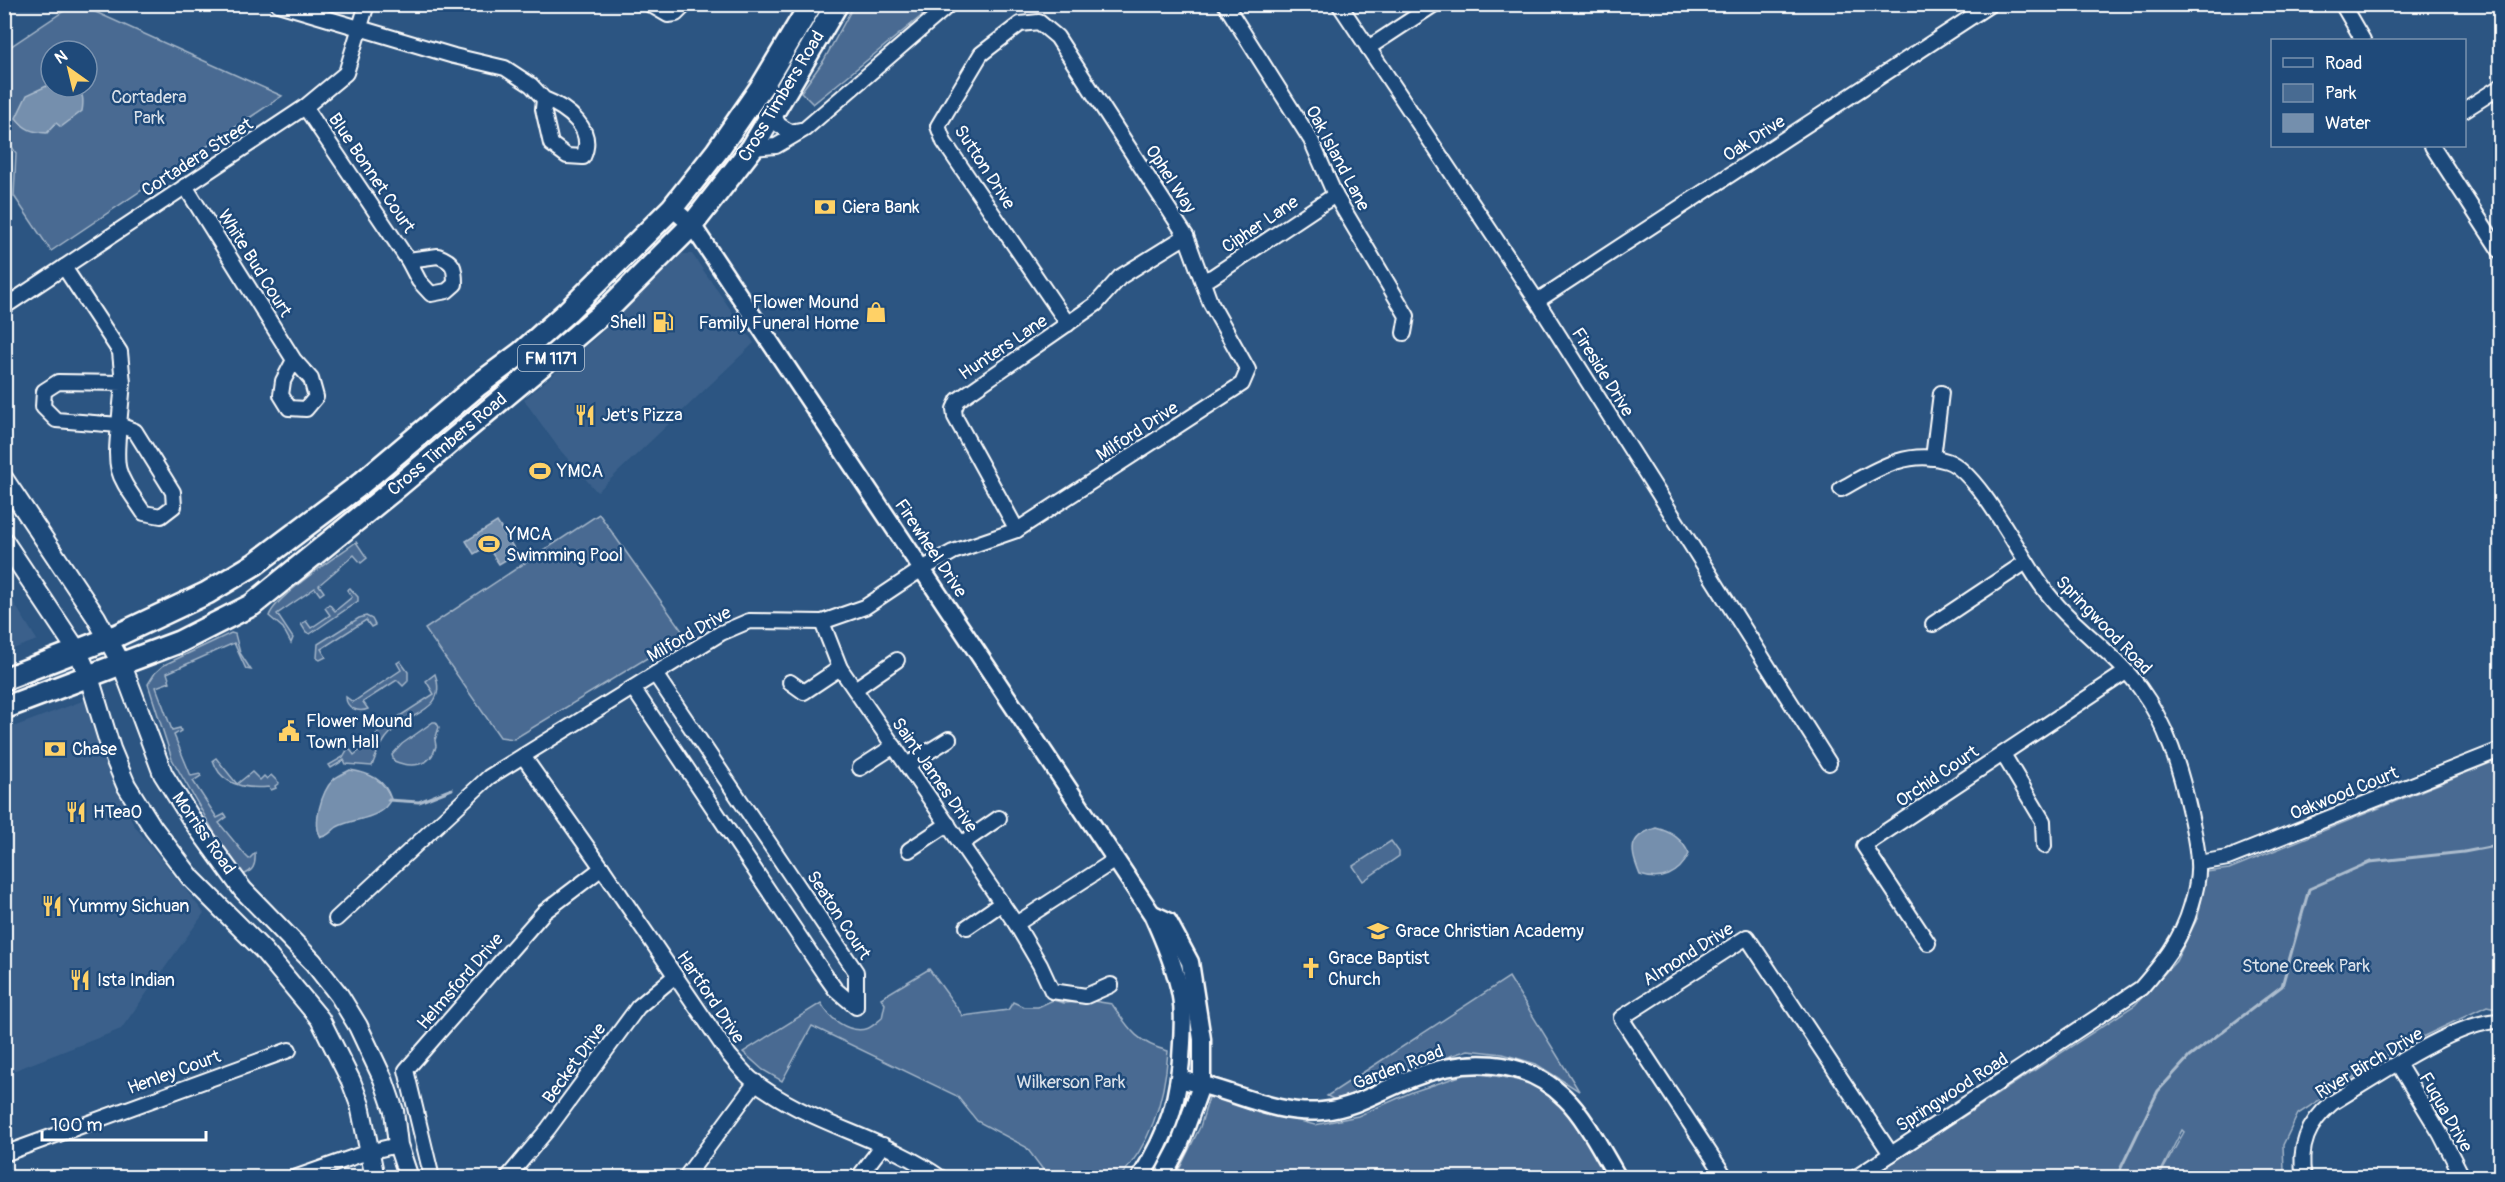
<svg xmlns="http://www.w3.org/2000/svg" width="2505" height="1182" viewBox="0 0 2505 1182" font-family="Pangolin,sans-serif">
	<rect width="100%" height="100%" fill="#2c5582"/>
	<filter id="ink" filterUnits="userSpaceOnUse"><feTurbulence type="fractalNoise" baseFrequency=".0167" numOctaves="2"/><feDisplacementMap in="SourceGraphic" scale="12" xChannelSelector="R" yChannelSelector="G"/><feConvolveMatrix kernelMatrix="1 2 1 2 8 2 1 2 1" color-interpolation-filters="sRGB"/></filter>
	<g filter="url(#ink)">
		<g fill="#3b618b">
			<path d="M682,254h10l62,89 -157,149 -37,-42 -36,-50 76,-66z"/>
			<path d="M4,587l33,53 -32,12h-1z"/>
			<path d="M85,700l48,124 71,89 -83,116 -116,45v-344z"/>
		</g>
		<g fill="#486b92" stroke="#a4b5c8" stroke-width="1.5" fill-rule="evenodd">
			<path d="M73,5h7l202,91 -231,155 -37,-55 2,-43 -11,-16 -1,-86zM51,51h36v36h-36z"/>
			<path d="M854,5h81l-122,99 -12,-12 23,-32z"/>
			<path d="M599,514l86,121 -171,104 -14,-2 -75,-108z"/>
			<path d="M356,542l11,16 -6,5 -7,-8 -35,30 5,7 -4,3 -5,-7 -38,26 16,24 -2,5 -8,-15 -14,-12c7,-20 68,-60 87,-74z"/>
			<path d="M350,588l8,9v4l-48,33 -4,-2 -5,-8 5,-3 5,7 19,-13 -5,-7 4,-4 6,7 17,-14 -5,-7z"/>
			<path d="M366,616l6,3 3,6 -4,2 -5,-7 -45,29 5,8 -6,3 -3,-2 1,-14 41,-26z"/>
			<path d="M231,633l4,1 5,19 11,17 -5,-1 -12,-26 -67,30 3,9 -14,5 16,43 8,-2 1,3 -7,4 17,41 9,-2 1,2 -8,5 24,37 8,-4 2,3 -8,6 27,33 3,3 6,-6c1,12 -2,19 -13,22l-10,-12 -60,-104 -24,-75 7,-11 9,-8z"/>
			<path d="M400,661l8,11v9l-5,5 -6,-6 -34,22 5,7c-10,4 -22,-1 -22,-12l7,5 48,-32 -4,-7z"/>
			<path d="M435,674c13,36 -23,38 -42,56 -11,11 -16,22 -21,36l-26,-2 -2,-4 -13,8 -2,-3 14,-8 4,-7 -5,-8 2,-1 10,14 21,-17 -1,-2 5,-4 -1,-2 56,-36 -8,-13z"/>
			<path d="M433,722h3l3,5 -4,13 1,6c-5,21 -25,22 -42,15l-2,-6 10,-11z"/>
			<path d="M216,758l21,26 15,-12 8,8 4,-4 3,3 4,-4 8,8 -4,3 1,2 -5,2 -2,-3c-21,2 -48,0 -56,-27z"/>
			<path d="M2500,759v250l-13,-3 -92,44 -97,64 -15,31 1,26 -12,6h-113l25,-45 -2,-2 -24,47h-288l265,-172 41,-44 22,-44 8,-45 23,-3z"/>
			<path d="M1391,841l8,11v4l-36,25 -10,-15z"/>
			<path d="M929,969l34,47 45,-6 5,-8 11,5h14l15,-7 11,3 29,-2 19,3c17,25 25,39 56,47 -3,46 -17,93 -49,127l-35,-1 -8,-4 -13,3 -19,-5 -18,-24 -49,-26 -20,-25 -145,-70 -30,55 -19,-11 -20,-18 78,-49c8,15 26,30 45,26 5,-1 11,-7 16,-11l3,-14 -4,-6z"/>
			<path d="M1509,977l70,114 -43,-27 -33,-10 -35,-4 -57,19 -25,13 -51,18 -8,-4z"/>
			<path d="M1469,1073c23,3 47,4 68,14 28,13 57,65 72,91h-434l25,-51 11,-36 52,20 52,14 43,-9 54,-24z"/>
		</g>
		<g fill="#748fad" stroke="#acbcce" stroke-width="1.5">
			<path d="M51,84v3c21,0 36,-3 31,24l-21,16 -5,-4 -9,10c-15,-1 -22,-3 -31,-15l11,-23z"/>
			<path d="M497,522l20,31 -18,11 -12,-18 -13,8 -8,-13z"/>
			<path d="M350,770c20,3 35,10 41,29 -11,22 -36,18 -54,28 -6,4 -8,9 -16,10 -9,-13 1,-46 12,-57 4,-4 12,-7 17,-10z"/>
			<path d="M1656,828c16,4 26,11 33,26 -10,21 -28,28 -49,21 -9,-23 -14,-38 16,-47z"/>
		</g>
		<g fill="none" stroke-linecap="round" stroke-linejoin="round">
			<g stroke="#acbcce" stroke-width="3">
				<path d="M388,800l31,2 33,-13"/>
				<path d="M2116,1178l42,-87 31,-34 93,-71 27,-97 61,-27 94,-10 36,-7"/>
			</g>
			<defs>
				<g id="minor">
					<path d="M278,4l176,52 51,12 26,17 13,14 -1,10 8,35 16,12 16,1c13,-28 -16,-49 -39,-58"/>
					<path d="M649,4l19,11 8,-1 10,-10"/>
					<path d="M1225,4l86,136 24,55 72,121 -3,17"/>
					<path d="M1339,4l198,297 292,462"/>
					<path d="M2342,4l21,36"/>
					<path d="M1368,48l67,-44"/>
					<path d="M305,107l103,153"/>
					<path d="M2464,110l36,-23"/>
					<path d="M772,112l7,13 11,7 10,-2"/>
					<path d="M2432,146l68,105"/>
					<path d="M752,148l24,-2 29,-17 145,-125"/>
					<path d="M185,186l109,174 -11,21 -2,14 8,13 17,1 10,-12 -5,-18 -17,-19"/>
					<path d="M438,256c16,6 17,11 17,28l-8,7 -16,3 -12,-13 -11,-21z"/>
					<path d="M64,267l56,85 3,31 -4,42 -63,-5 -13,-13 1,-16 14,-9 65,1"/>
					<path d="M1203,280l9,-3 123,-82"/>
					<path d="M1537,301l454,-297"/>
					<path d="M4,307l301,-200 41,-34 21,-69"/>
					<path d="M119,425l16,6 38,61 1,14 -13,10 -17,-3c-27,-40 -30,-39 -25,-88z"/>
					<path d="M1933,458l8,-65"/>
					<path d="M1841,489c33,-18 66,-41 106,-28 31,10 74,96 95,125 27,39 70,64 98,102 27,37 40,80 50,125 3,16 8,33 8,50 1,13 -3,31 -7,44 -9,32 -29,57 -50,81l-286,190"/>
					<path d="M1017,530l-62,-113 -1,-8 4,-9 138,-96 24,-27 66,-41"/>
					<path d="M822,622l18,46 176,256 24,41 12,26 34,5 25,-11"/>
					<path d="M1933,624l93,-62"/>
					<path d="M790,682l14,10 36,-24"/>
					<path d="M633,688l192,287 10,14 21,18v-35l-201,-298"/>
					<path d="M855,689l42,-29"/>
					<path d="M2003,754l40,67 1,25"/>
					<path d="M523,756l79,112 127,187c7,8 14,17 22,24 56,45 132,57 190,99"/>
					<path d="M907,765l42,-26"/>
					<path d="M860,768l34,-22"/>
					<path d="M961,844l38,-26"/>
					<path d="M909,850l39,-26"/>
					<path d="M2199,863l29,-5 272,-108"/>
					<path d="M336,919l153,-142 232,-144 28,-12 73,1 43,-15 57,-38 31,-17 64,-22 225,-146 6,-14 -38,-68 -24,-66 -129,-199 -18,-15 -19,2 -39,30 -43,72 6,16 124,182"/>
					<path d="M1016,924l99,-64"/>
					<path d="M967,927l35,-24"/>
					<path d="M1928,943l-64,-97 262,-174"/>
					<path d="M2398,1064l42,69 23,45"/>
					<path d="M4,1154l285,-104"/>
					<path d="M294,1178l74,-26 30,-7"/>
					<path d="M432,1178l-26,-108 138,-158 58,-44"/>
					<path d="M507,1178l41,-49 90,-122 37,-31"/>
					<path d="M685,1178l71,-96"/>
					<path d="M858,1178l25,-33"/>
					<path d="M1726,1178l-105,-160 126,-81 144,217"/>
					<path d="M2304,1178c-6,-31 4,-55 28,-75 40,-24 124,-82 168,-82"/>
				</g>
				<g id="tertiary">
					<path d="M672,208l20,17 460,689c11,24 21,48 27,73 5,19 4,37 3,56 -2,54 -13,89 -42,135"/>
					<path d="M1153,914l15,7 22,41 12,77v44l-23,63 -17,32"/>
					<path d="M1181,1080c47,7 92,36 141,31 33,-3 60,-21 90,-33 51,-20 111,-22 153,20 20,19 38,55 53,80"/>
				</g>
				<g id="secondary">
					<path d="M4,479l92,138 26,48 41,109 29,46 51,70 70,72 26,33 19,31 25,53 11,32 4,34 11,33"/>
					<path d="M4,541l74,111 11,25 22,72 15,36 27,43 38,50 72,72 57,69 31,62 9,24 15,73"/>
				</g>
				<g id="primary">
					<path d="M4,679l114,-44 89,-42 48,-29 102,-77 121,-102 43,-32 47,-42 104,-103 45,-57 45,-65 49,-82"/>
					<path d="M4,708l175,-66 73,-37 139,-113 150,-126 70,-60 81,-81 60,-77 85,-144"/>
				</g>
			</defs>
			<use href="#minor" stroke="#fff" stroke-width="18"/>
			<use href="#tertiary" stroke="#fff" stroke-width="21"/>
			<use href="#secondary" stroke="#fff" stroke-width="22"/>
			<use href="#primary" stroke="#fff" stroke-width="26"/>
			<use href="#minor" stroke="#1f4a7a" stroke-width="14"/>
			<use href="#tertiary" stroke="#1f4a7a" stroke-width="16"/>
			<use href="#secondary" stroke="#1f4a7a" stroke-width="18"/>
			<use href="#primary" stroke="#1f4a7a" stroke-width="21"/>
		</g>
	</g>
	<defs>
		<symbol id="bank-bare" viewBox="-9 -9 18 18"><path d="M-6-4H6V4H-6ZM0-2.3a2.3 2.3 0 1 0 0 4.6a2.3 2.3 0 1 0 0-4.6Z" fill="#ffd166" stroke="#1f4a7a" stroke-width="2.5" paint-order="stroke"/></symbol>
		<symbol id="shop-bare" viewBox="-9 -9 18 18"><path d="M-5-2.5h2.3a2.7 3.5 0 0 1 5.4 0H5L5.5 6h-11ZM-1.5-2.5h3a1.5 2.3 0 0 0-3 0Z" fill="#ffd166" stroke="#1f4a7a" stroke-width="2.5" paint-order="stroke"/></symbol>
		<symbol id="fuel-bare" viewBox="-9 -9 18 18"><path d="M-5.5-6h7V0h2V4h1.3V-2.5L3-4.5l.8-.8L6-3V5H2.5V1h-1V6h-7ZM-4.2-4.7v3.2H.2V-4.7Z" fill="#ffd166" stroke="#1f4a7a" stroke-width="2.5" paint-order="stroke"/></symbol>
		<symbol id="restaurant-bare" viewBox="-9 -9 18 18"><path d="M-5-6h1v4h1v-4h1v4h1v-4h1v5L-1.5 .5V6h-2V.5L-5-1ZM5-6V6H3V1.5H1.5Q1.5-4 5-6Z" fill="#ffd166" stroke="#1f4a7a" stroke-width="2.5" paint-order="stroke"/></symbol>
		<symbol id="stadium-bare" viewBox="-9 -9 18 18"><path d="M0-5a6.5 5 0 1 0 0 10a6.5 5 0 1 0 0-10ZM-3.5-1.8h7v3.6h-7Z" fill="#ffd166" stroke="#1f4a7a" stroke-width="2.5" paint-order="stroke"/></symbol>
		<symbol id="civic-bare" viewBox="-9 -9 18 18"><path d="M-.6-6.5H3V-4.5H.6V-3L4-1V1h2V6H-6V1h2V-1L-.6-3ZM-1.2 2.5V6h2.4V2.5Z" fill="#ffd166" stroke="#1f4a7a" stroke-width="2.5" paint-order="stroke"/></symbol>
		<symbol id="school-bare" viewBox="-9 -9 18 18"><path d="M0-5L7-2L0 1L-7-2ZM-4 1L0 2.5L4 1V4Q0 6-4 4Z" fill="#ffd166" stroke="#1f4a7a" stroke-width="2.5" paint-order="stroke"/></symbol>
		<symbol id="church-bare" viewBox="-9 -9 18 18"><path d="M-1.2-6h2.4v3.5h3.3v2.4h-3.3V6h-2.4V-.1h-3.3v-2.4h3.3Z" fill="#ffd166" stroke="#1f4a7a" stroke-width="2.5" paint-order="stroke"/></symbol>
	</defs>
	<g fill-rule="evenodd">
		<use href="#bank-bare" x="810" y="192" width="30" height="30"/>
		<use href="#shop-bare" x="861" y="297" width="30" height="30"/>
		<use href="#fuel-bare" x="648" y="307" width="30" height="30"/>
		<use href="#restaurant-bare" x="570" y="400" width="30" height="30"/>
		<use href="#stadium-bare" x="525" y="456" width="30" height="30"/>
		<use href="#stadium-bare" x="474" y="529" width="30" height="30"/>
		<use href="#civic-bare" x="274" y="716" width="30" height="30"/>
		<use href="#bank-bare" x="40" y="734" width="30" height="30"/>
		<use href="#restaurant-bare" x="61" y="797" width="30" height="30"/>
		<use href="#restaurant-bare" x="37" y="891" width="30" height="30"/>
		<use href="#school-bare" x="1363" y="916" width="30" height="30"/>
		<use href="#church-bare" x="1296" y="953" width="30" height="30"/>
		<use href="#restaurant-bare" x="65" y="965" width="30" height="30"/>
	</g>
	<g text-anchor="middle" stroke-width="5" stroke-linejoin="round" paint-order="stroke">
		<rect fill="#1f4a7a" stroke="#bcc9d7" stroke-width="1.5" x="518" y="345" width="66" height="26" rx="4.5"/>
		<g font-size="16" font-weight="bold" fill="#fff">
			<text x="551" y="364">FM 1171</text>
		</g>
		<g font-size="18" fill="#fff" stroke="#1f4a7a">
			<text transform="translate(781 96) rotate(-59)" y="6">Cross Timbers Road</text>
			<text transform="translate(1754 138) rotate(-33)" y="6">Oak Drive</text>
			<text transform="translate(197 157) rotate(-33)" y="6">Cortadera Street</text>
			<text transform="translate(1338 158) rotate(62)" y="6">Oak Island Lane</text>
			<text transform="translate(985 167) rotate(57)" y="6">Sutton Drive</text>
			<text transform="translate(372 173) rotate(56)" y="6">Blue Bonnet Court</text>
			<text transform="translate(1171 179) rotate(57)" y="6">Ophel Way</text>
			<text transform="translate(1260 224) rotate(-34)" y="6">Cipher Lane</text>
			<text transform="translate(255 263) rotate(58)" y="6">White Bud Court</text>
			<text transform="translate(1003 347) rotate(-34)" y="6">Hunters Lane</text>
			<text transform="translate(1603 372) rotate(58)" y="6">Fireside Drive</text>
			<text transform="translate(1137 431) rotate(-33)" y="6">Milford Drive</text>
			<text transform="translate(447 444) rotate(-40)" y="6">Cross Timbers Road</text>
			<text transform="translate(931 548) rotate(56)" y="6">Firewheel Drive</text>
			<text transform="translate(2104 625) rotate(46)" y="6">Springwood Road</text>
			<text transform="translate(689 634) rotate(-30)" y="6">Milford Drive</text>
			<text transform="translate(935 775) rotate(55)" y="6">Saint James Drive</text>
			<text transform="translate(1937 776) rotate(-34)" y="6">Orchid Court</text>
			<text transform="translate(2344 793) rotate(-22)" y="6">Oakwood Court</text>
			<text transform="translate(204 833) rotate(55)" y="6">Morriss Road</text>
			<text transform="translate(839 915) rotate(57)" y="6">Seaton Court</text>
			<text transform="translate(1688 954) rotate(-32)" y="6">Almond Drive</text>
			<text transform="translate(460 981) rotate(-49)" y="6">Helmsford Drive</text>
			<text transform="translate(711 997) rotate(56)" y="6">Hartford Drive</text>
			<text transform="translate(574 1063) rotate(-54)" y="6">Becket Drive</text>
			<text transform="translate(2369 1063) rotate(-31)" y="6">River Birch Drive</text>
			<text transform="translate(1398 1067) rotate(-21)" y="6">Garden Road</text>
			<text transform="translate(174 1072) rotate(-20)" y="6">Henley Court</text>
			<text transform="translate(1952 1092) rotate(-33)" y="6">Springwood Road</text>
			<text transform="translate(2446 1112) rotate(60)" y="6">Fuqua Drive</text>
		</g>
		<g font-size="18" fill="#dae1e9" stroke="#1f4a7a">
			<text x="149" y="103">Cortadera<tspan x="149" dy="21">Park</tspan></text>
			<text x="2306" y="972">Stone Creek Park</text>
			<text x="1071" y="1088">Wilkerson Park</text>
		</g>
		<g font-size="18" fill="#fff" stroke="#1f4a7a" text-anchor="start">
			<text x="842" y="213">Ciera Bank</text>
			<text x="859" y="308" text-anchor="end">Flower Mound<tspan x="859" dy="21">Family Funeral Home</tspan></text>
			<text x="646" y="328" text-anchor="end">Shell</text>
			<text x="602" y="421">Jet's Pizza</text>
			<text x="557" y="477">YMCA</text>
			<text x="506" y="540">YMCA<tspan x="506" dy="21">Swimming Pool</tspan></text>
			<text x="306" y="727">Flower Mound<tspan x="306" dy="21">Town Hall</tspan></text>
			<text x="72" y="755">Chase</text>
			<text x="93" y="818">HTeaO</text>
			<text x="69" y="912">Yummy Sichuan</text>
			<text x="1395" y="937">Grace Christian Academy</text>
			<text x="1328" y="964">Grace Baptist<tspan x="1328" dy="21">Church</tspan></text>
			<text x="97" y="986">Ista Indian</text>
		</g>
	</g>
	<rect width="2505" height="1182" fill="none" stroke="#1f4a7a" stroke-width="24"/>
	<rect x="12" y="12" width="2481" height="1158" fill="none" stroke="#fff" stroke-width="2" filter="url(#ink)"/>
	<rect x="2271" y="39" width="195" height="108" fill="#1f4a7a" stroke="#7992af" stroke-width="1.5"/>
	<rect x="2283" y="58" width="30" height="9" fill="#1f4a7a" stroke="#7992af" stroke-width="1.5"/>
	<text x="2325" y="69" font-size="18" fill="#ffffff">Road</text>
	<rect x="2283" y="84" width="30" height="18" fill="#486b92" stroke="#7992af" stroke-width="1.5"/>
	<text x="2325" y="99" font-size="18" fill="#ffffff">Park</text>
	<rect x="2283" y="114" width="30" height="18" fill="#748fad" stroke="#7992af" stroke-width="1.5"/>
	<text x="2325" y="129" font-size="18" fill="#ffffff">Water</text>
	<g transform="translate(69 69) rotate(326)"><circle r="28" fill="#1f4a7a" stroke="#7992af" stroke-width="1.5"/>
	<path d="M0-4.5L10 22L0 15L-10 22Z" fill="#ffd166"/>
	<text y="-9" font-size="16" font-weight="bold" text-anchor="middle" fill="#ffffff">N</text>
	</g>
	<path d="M42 1131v9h164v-9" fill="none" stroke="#ffffff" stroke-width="3"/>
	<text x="51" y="1131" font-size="18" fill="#ffffff" stroke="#1f4a7a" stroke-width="4.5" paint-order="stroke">100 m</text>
</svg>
